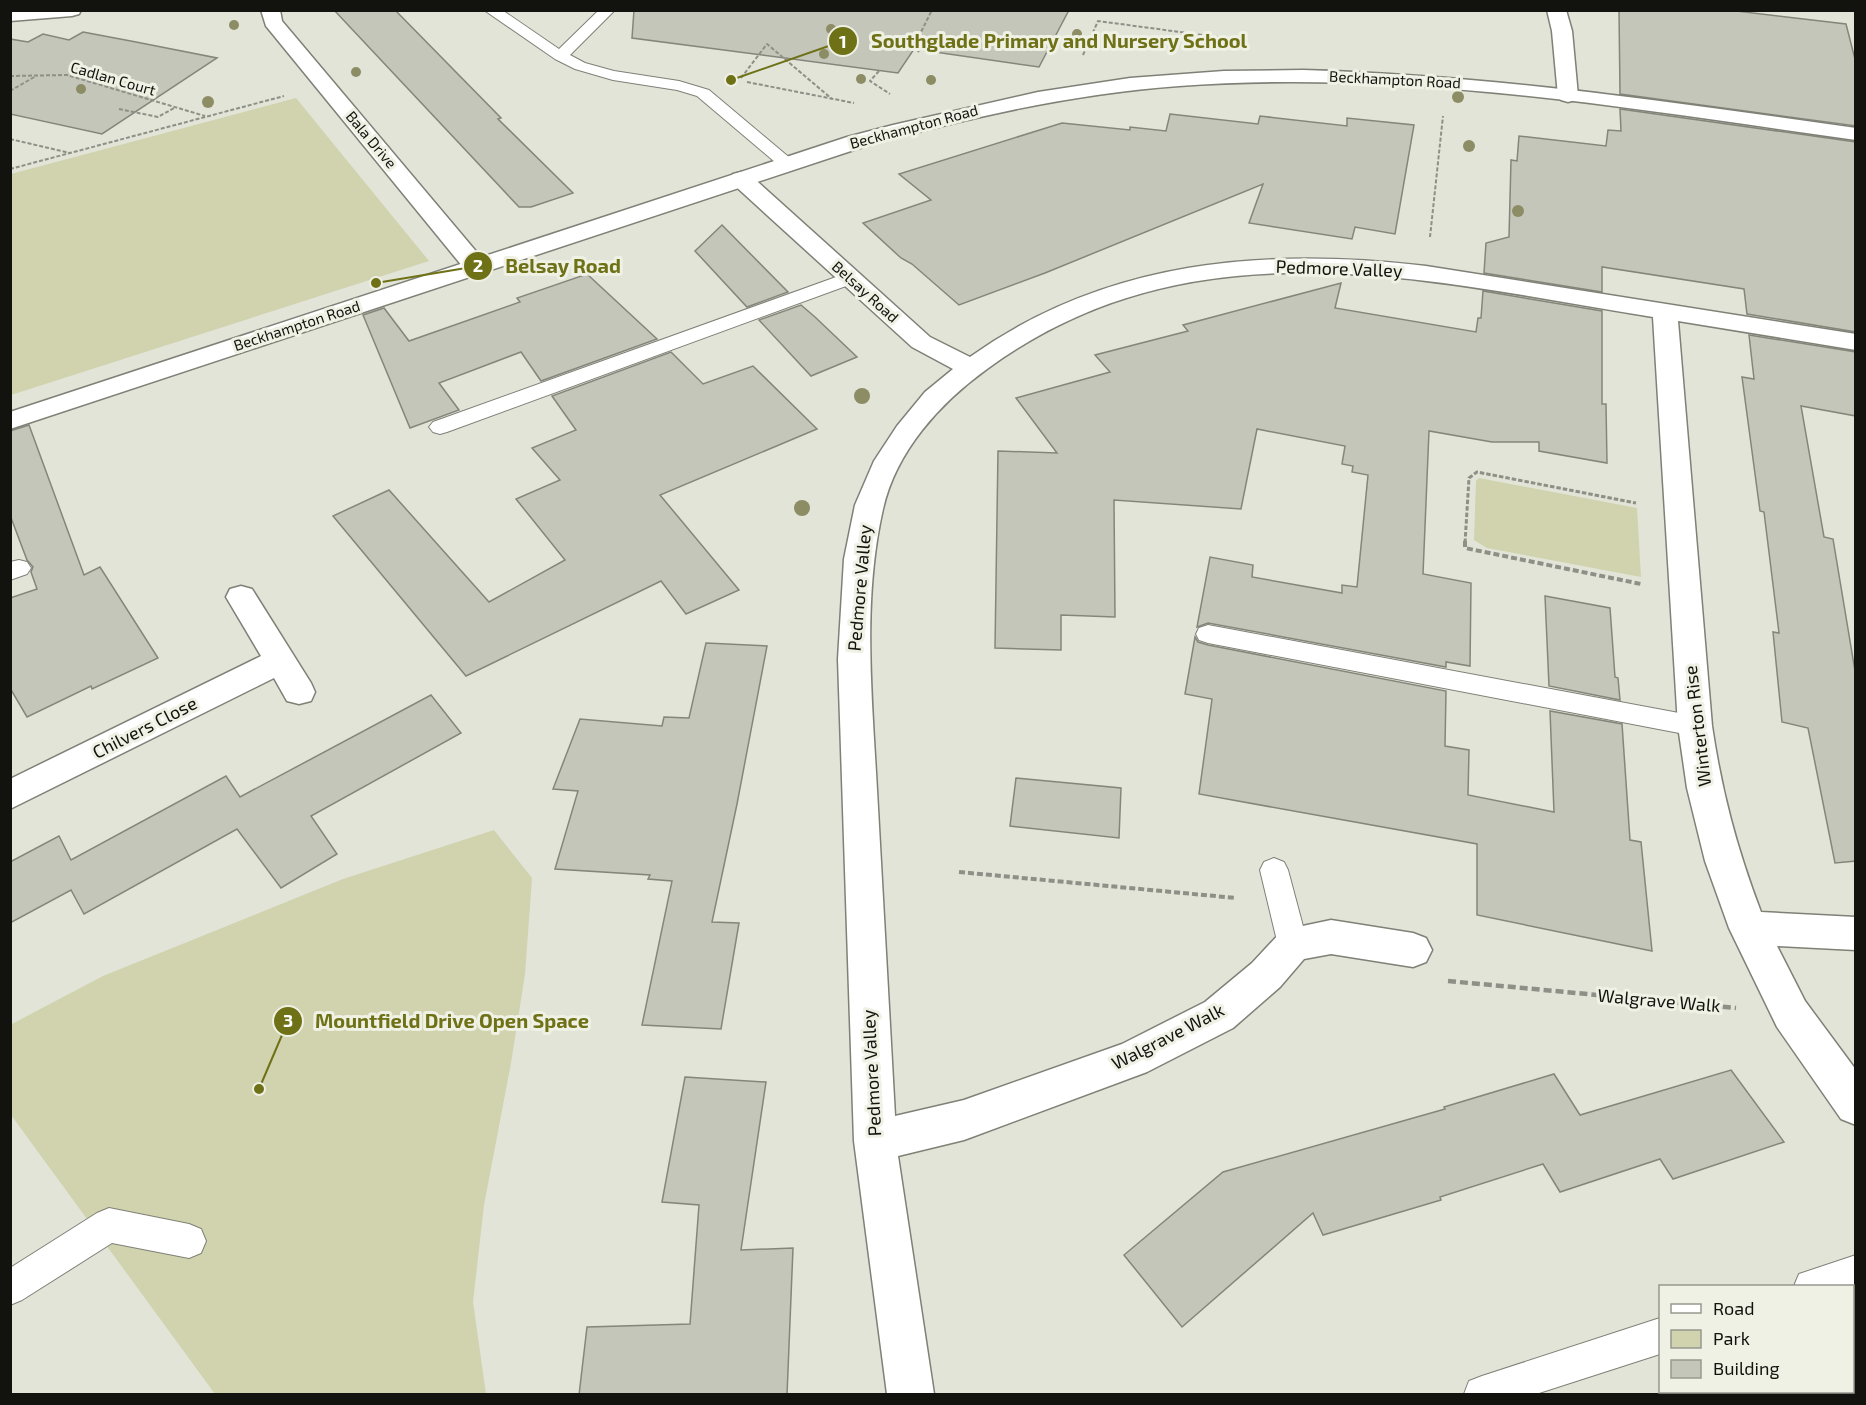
<svg xmlns="http://www.w3.org/2000/svg" width="1866" height="1405" viewBox="0 0 1866 1405" font-family="'Exo 2',sans-serif">
	<rect width="100%" height="100%" fill="#e2e4d8"/>
	<g fill="#d0d3ad">
		<path d="M296,98l133,163 -418,134v-221z"/>
		<path d="M1479,478l158,30 4,69 -154,-29 -13,-8 2,-59z"/>
		<path d="M494,830l38,48 -7,96 -14,89 -27,142 -11,97 13,92h-271l-204,-279 -1,-90 93,-49 240,-97z"/>
	</g>
	<g fill="#c5c6ba" stroke="#85867b" stroke-width="1.5">
		<path d="M334,10h61l106,108 -3,1 75,74 -42,14h-12z"/>
		<path d="M634,10h435l-30,57 -125,-18 -16,24 -266,-35z"/>
		<path d="M1619,10h109l118,14 10,39v63l-236,-32z"/>
		<path d="M83,32l53,10 81,16 -115,76 -92,-20v-75l18,3 15,-8 26,6z"/>
		<path d="M1620,109l236,33v190l-109,-18 -3,-25 -142,-22v25l-118,-19 2,-30 23,-6 2,-77 6,1 2,-25 87,10 2,-16 13,1z"/>
		<path d="M1170,114l88,10 2,-8 87,10v-8l67,7 -19,109 -40,-7 -3,12 -103,-16 14,-39 -218,89 -86,32 -47,-41 -11,-6 -38,-35 68,-23 -32,-26 163,-51 68,7v-3l36,4z"/>
		<path d="M722,225l66,67 -41,15 -52,-56z"/>
		<path d="M587,274l70,65 -116,42 -20,-29 -82,31 20,27 -49,18 -47,-113 21,-7 25,33 111,-39 -3,-4z"/>
		<path d="M1341,283l-6,25 141,24 2,-14h3l2,-27 119,20v93h4l1,59 -68,-12v-9h-47l-63,-11 -6,143 48,9 -1,83 -24,-4v5l-238,-44 -11,4 13,-70 43,8 -1,12 90,16v-8l15,2 11,-112 -16,-3 1,-6 -11,-2 3,-18 -88,-17 -16,80 -127,-9 1,117 -54,-2v35l-66,-2 3,-197 59,2 -41,-55 94,-26 -15,-17 93,-24 -5,-6z"/>
		<path d="M801,305l14,12 42,40 -46,19 -52,-56z"/>
		<path d="M1749,335l107,17v64l-55,-10 23,131 9,2 23,138v184l-21,2 -27,-135 -26,-6 -9,-90 6,1 -15,-121 -4,-1 -18,-134 12,2z"/>
		<path d="M671,352l32,32 50,-18 64,63 -157,66 79,95 -53,24 -25,-33 -195,95 -133,-160 56,-26 100,112 76,-42 -49,-61 44,-19 -28,-32 44,-18 -24,-34z"/>
		<path d="M29,425l55,150 16,-8 58,91 -66,31 -1,-3 -64,31 -17,-29v-90l27,-9 -6,-17 2,-5 -6,-7 -17,-45v-84z"/>
		<path d="M1545,596l65,12 5,69 3,1 2,22 -71,-14z"/>
		<path d="M1195,637l3,5 10,3 238,46 -1,55 24,4 -1,45 86,17 -4,-101 72,13 8,116 11,2 11,109 -175,-36v-71l-278,-50 13,-95 -27,-5z"/>
		<path d="M706,643l61,3 -30,158 -25,118 27,1 -18,106 -79,-4 30,-144 -24,-2 2,-4 -95,-6 23,-78 -25,-2 27,-70 82,7 2,-9 25,1z"/>
		<path d="M431,695l30,38 -150,83 26,38 -56,34 -44,-59 -153,85 -13,-24 -61,33v-61l49,-26 12,24 155,-84 14,21z"/>
		<path d="M1016,778l105,10 -2,50 -109,-12z"/>
		<path d="M1731,1070l53,72 -111,37 -13,-20 -100,33 -17,-28 -103,33 1,3 -118,35 -10,-22 -131,114 -58,-72 99,-83 222,-63 -1,-2 110,-33 26,41z"/>
		<path d="M685,1077l81,5 -25,168 52,-2 -6,147h-208l8,-68 103,-3 9,-119 -37,-3z"/>
	</g>
	<g fill="none" stroke-linecap="round" stroke-linejoin="round">
		<defs>
			<g id="lane">
				<path d="M484,10h18l57,39 40,-39h16l-45,45 15,8 29,8 65,10 30,9 88,74 -3,4h-12l-85,-72 -20,-6 -64,-10 -38,-11 -20,-10z"/>
				<path d="M850,272l7,2 2,4 -2,4 -410,150 -7,2 -7,-2 -4,-5 4,-5z"/>
				<path d="M19,560l8,2 4,6 -4,6 -17,6v-18z"/>
				<path d="M1208,625l487,91 9,3 4,7 -4,7 -9,3 -487,-93 -9,-3 -3,-6 3,-6z"/>
				<path d="M1274,858l10,4 4,8 20,75 -5,9 -10,4 -10,-4 -5,-9 -18,-75 4,-8z"/>
				<path d="M109,1208l80,16 12,5 5,12 -5,12 -12,5 -77,-15 -90,57 -12,5v-37l87,-55z"/>
				<path d="M1856,1255v34l-4,1v-4h-58l5,-12z"/>
				<path d="M1660,1318v36l-124,40h-72l5,-13 13,-5z"/>
			</g>
			<g id="street">
				<path d="M10,10h71l-2,4 -7,2 -62,5z"/>
				<path d="M261,10h19l2,11 203,241 3,5 -3,5 -9,2 -9,-2 -201,-246z"/>
				<path d="M1547,10h19l6,21 6,65 -3,4 -7,2 -7,-2 -3,-4 -6,-65z"/>
				<path d="M741,172l8,2 181,163 40,20c136,-97 294,-110 456,-91l430,68v16l-178,-29 34,405c10,67 25,123 49,186l95,5v33l-79,-4 28,55 51,69v55l-15,-6 -64,-92 -48,-99 -24,-67 -18,-73 -9,-62 -25,-409c-230,-37 -461,-98 -666,52 -47,34 -91,82 -104,140 -21,92 -11,188 -6,281 6,109 12,217 18,326l69,-16 158,-56 83,-42 47,-39 28,-30 13,-5 38,-8 82,13 13,5 6,12 -6,12 -13,5 -82,-13 -27,5 -24,28 -47,41 -86,44 -183,68 -66,16 36,238h-47l-33,-253 -16,-482 6,-100 11,-54 19,-44 23,-35 28,-34 28,-23 -41,-22 -179,-163 -3,-5 3,-5z"/>
				<path d="M241,586l11,3 59,94 4,9 -4,9 -12,3 -12,-3 -13,-23 -264,131v-30l251,-123 -35,-59 4,-8z"/>
			</g>
			<path id="secondary" d="M1303,70c186,5 369,32 553,58v12c-224,-31 -450,-71 -677,-54 -108,8 -213,32 -316,61l-853,282v-17l837,-275 46,-12 145,-33 92,-14 94,-7z"/>
		</defs>
		<use href="#lane" stroke="#7f8076" stroke-width="2"/>
		<use href="#street" stroke="#7f8076" stroke-width="3"/>
		<use href="#secondary" stroke="#7f8076" stroke-width="3"/>
		<g stroke="#8e8f86" stroke-width="2" stroke-dasharray="4 2" stroke-linecap="butt">
			<path d="M919,52l-5,-6 18,-36"/>
			<path d="M1083,55l15,-34 134,18"/>
			<path d="M879,71l-9,10 20,13"/>
			<path d="M10,76l57,-1 138,41"/>
			<path d="M741,78l26,-34 65,55"/>
			<path d="M747,82l107,21"/>
			<path d="M10,91l26,-15"/>
			<path d="M119,109l39,8 16,-9"/>
			<path d="M10,139l60,14"/>
			<path d="M10,169l274,-73"/>
			<path d="M1430,237l13,-121"/>
		</g>
		<path stroke="#8e8f86" stroke-width="3" stroke-dasharray="4.5 2" stroke-linecap="butt" d="M1465,543l4,-65 8,-6 159,31"/>
		<g stroke="#8e8f86" stroke-width="4" stroke-dasharray="6 3" stroke-linecap="butt">
			<path d="M1465,541v7l176,36"/>
			<path d="M959,872l277,26"/>
		</g>
		<path stroke="#8e8f86" stroke-width="4.5" stroke-dasharray="8 4" stroke-linecap="butt" d="M1448,981l288,27"/>
		<use href="#lane" fill="#fff" fill-rule="evenodd"/>
		<use href="#street" fill="#fff" fill-rule="evenodd"/>
		<use href="#secondary" fill="#fff" fill-rule="evenodd"/>
	</g>
	<g fill="#8c8d64">
		<circle cx="234" cy="25" r="5"/>
		<circle cx="831" cy="29" r="5"/>
		<circle cx="1077" cy="34" r="5"/>
		<circle cx="824" cy="54" r="5"/>
		<circle cx="356" cy="72" r="5"/>
		<circle cx="861" cy="79" r="5"/>
		<circle cx="931" cy="80" r="5"/>
		<circle cx="81" cy="89" r="5"/>
		<circle cx="1458" cy="97" r="6"/>
		<circle cx="208" cy="102" r="6"/>
		<circle cx="1469" cy="146" r="6"/>
		<circle cx="1518" cy="211" r="6"/>
		<circle cx="862" cy="396" r="8"/>
		<circle cx="802" cy="508" r="8"/>
	</g>
	<g text-anchor="middle" stroke-width="6" stroke-linejoin="round" paint-order="stroke">
		<g font-size="15" fill="#12120e" stroke="#f0f1e5">
			<text transform="translate(113 79) rotate(16)" y="5">Cadlan Court</text>
			<text transform="translate(1395 80) rotate(3)" y="5">Beckhampton Road</text>
			<text transform="translate(914 127) rotate(-15)" y="5">Beckhampton Road</text>
			<text transform="translate(371 140) rotate(50)" y="5">Bala Drive</text>
			<text transform="translate(865 292) rotate(42)" y="5">Belsay Road</text>
			<text transform="translate(297 326) rotate(-18)" y="5">Beckhampton Road</text>
		</g>
		<g font-size="18" fill="#12120e" stroke="#f0f1e5">
			<text transform="translate(1339 269) rotate(2)" y="6">Pedmore Valley</text>
			<text transform="translate(860 588) rotate(-85)" y="6">Pedmore Valley</text>
			<text transform="translate(1698 726) rotate(-97)" y="6">Winterton Rise</text>
			<text transform="translate(145 728) rotate(-27)" y="6">Chilvers Close</text>
			<text transform="translate(1659 1001) rotate(5)" y="6">Walgrave Walk</text>
			<text transform="translate(1168 1037) rotate(-27)" y="6">Walgrave Walk</text>
			<text transform="translate(872 1073) rotate(-93)" y="6">Pedmore Valley</text>
		</g>
	</g>
	<path fill="none" stroke="#6e7116" stroke-width="2" d="M731 80L843 41M376 283L478 266M259 1089L288 1021"/>
	<g fill="#6e7116" stroke="#f0f1e5" stroke-width="2">
		<circle cx="731" cy="80" r="6"/>
		<circle cx="376" cy="283" r="6"/>
		<circle cx="259" cy="1089" r="6"/>
		<circle cx="843" cy="41" r="15"/>
		<circle cx="478" cy="266" r="15"/>
		<circle cx="288" cy="1021" r="15"/>
	</g>
	<g font-size="18" text-anchor="middle" font-weight="bold" fill="#fff">
		<text x="843" y="48">1</text>
		<text x="478" y="272">2</text>
		<text x="288" y="1027">3</text>
	</g>
	<g font-size="20" text-anchor="middle" font-weight="bold" fill="#6e7116" stroke="#f0f1e5" stroke-width="6" stroke-linejoin="round" paint-order="stroke">
		<text x="1059" y="48">Southglade Primary and Nursery School</text>
		<text x="563" y="273">Belsay Road</text>
		<text x="452" y="1028">Mountfield Drive Open Space</text>
	</g>
	<rect width="1866" height="1405" fill="none" stroke="#12120e" stroke-width="24"/>
	<rect x="1659" y="1285" width="195" height="108" fill="#f0f1e5" stroke="#97988f" stroke-width="1.5"/>
	<rect x="1671" y="1304" width="30" height="9" fill="#ffffff" stroke="#97988f" stroke-width="1.5"/>
	<text x="1713" y="1315" font-size="18" fill="#12120e">Road</text>
	<rect x="1671" y="1330" width="30" height="18" fill="#d0d3ad" stroke="#97988f" stroke-width="1.5"/>
	<text x="1713" y="1345" font-size="18" fill="#12120e">Park</text>
	<rect x="1671" y="1360" width="30" height="18" fill="#c5c6ba" stroke="#97988f" stroke-width="1.5"/>
	<text x="1713" y="1375" font-size="18" fill="#12120e">Building</text>
</svg>
